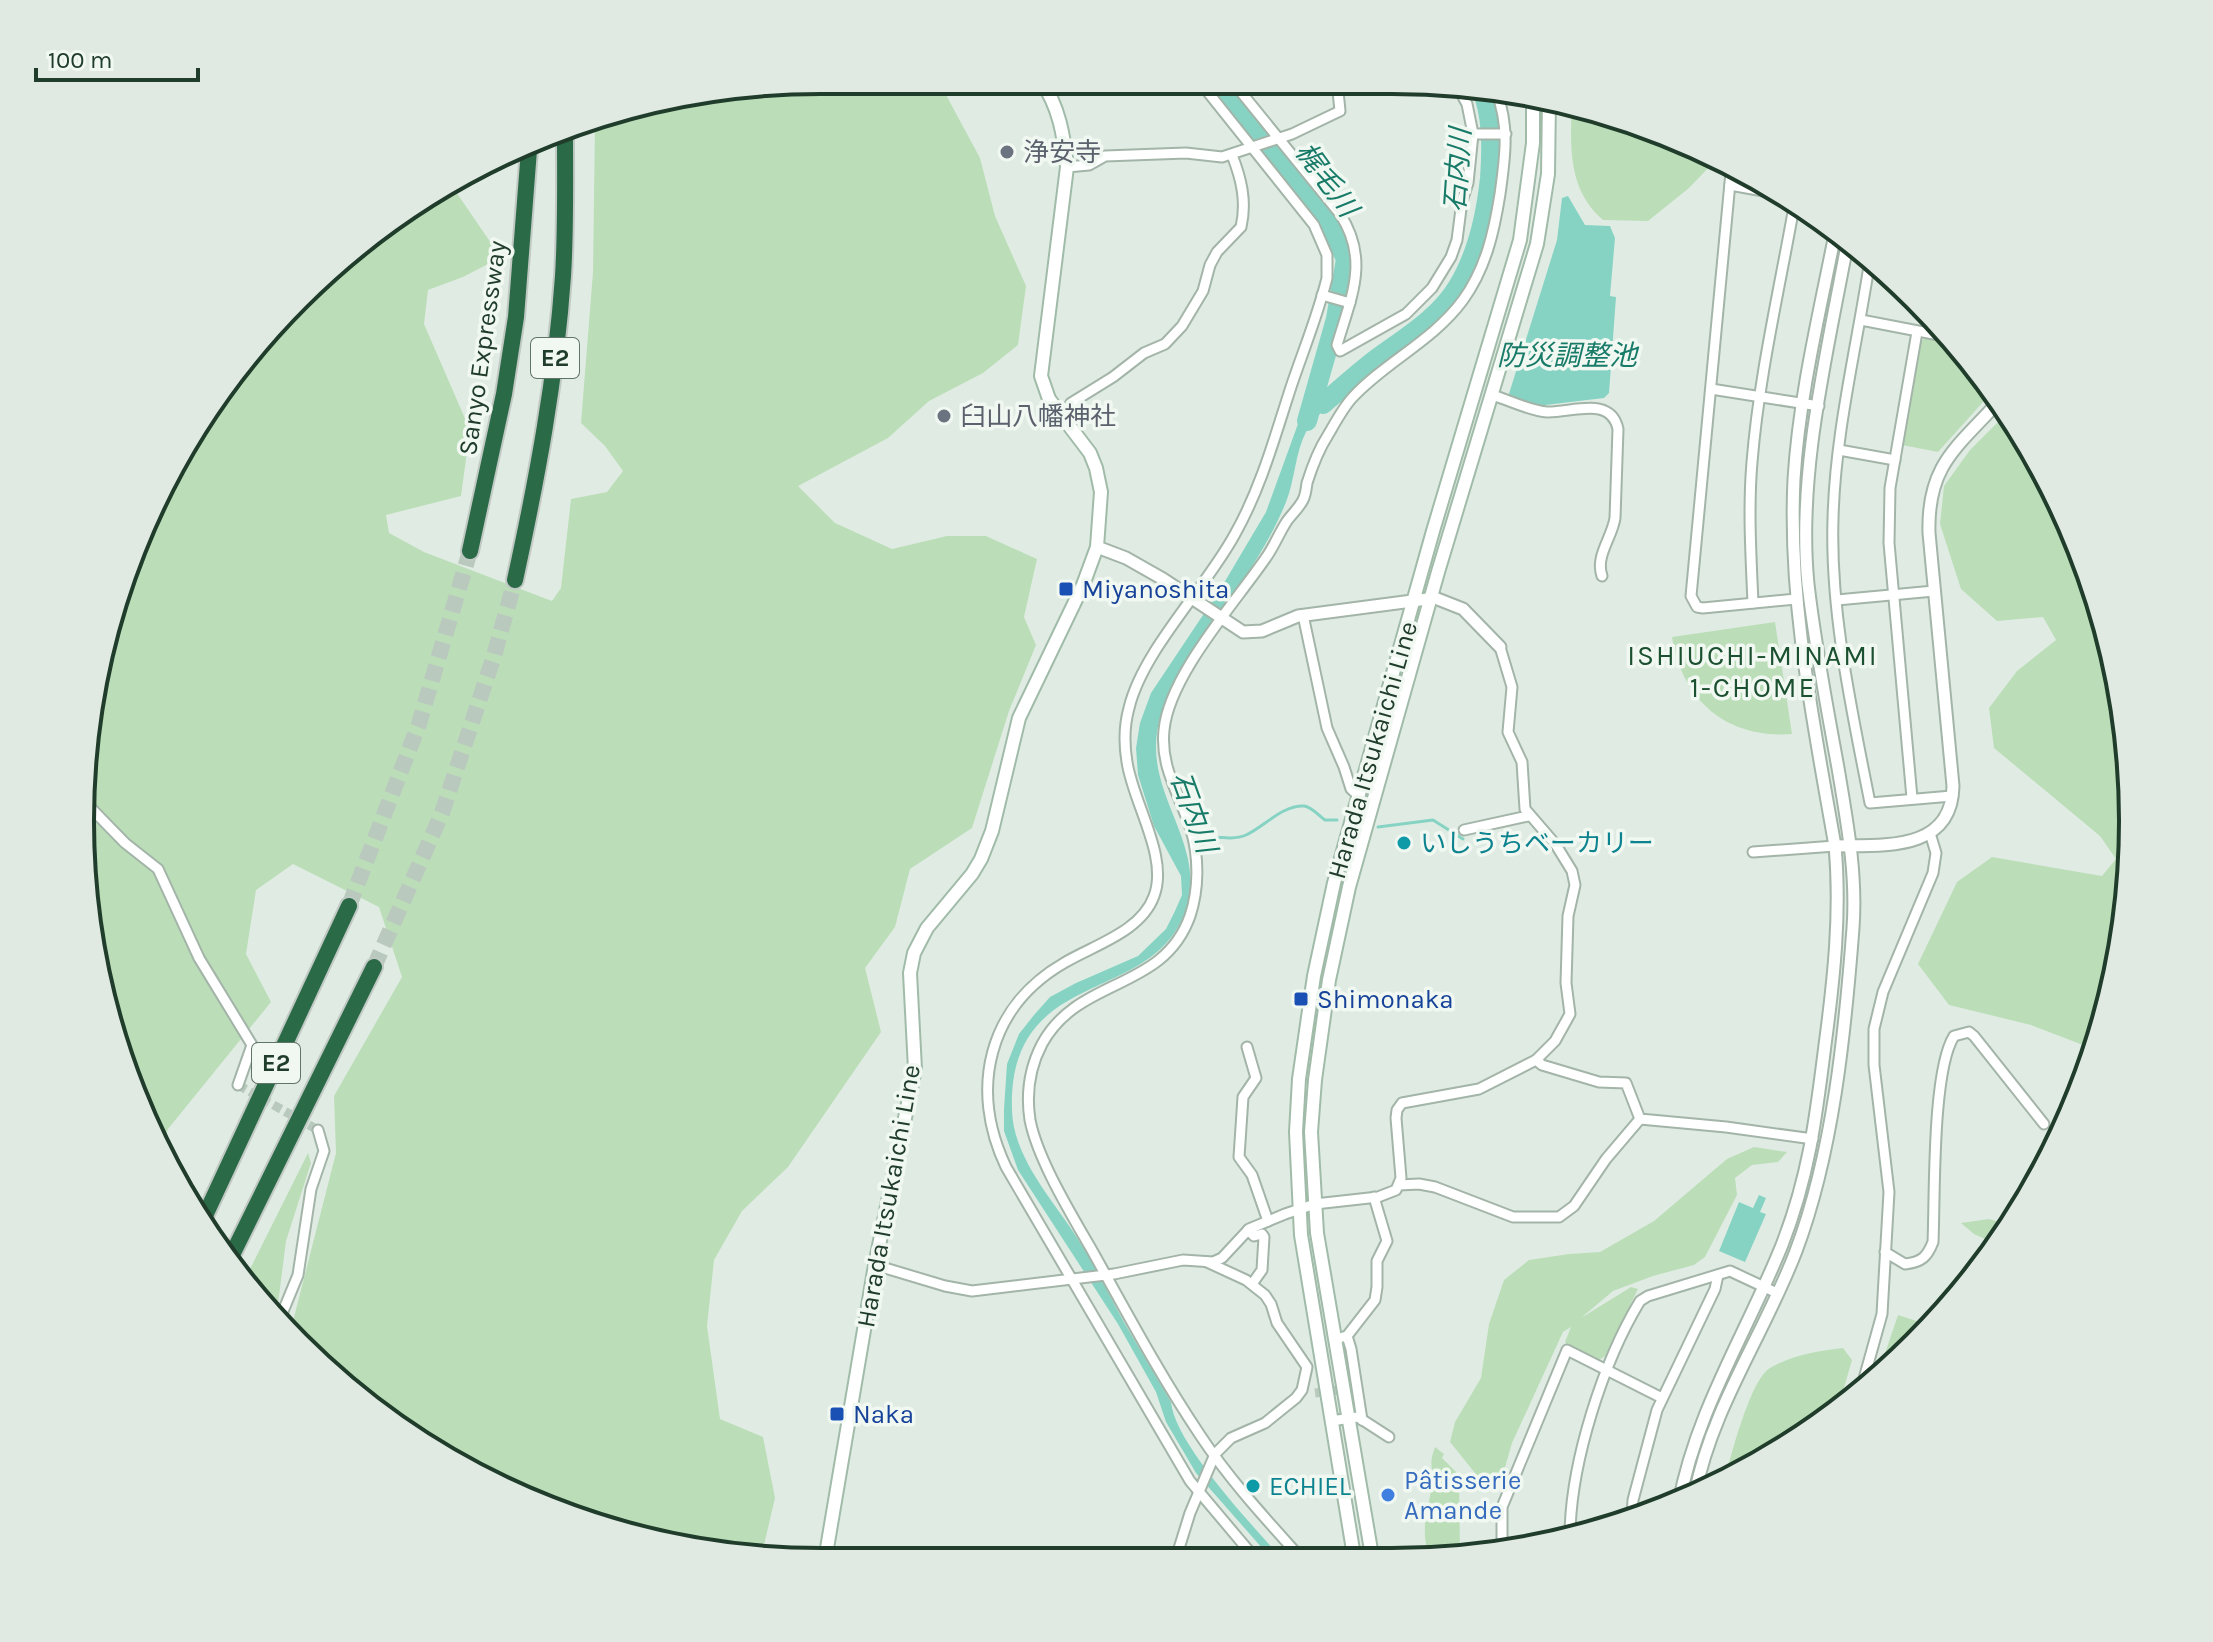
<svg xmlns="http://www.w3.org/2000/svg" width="2213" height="1642" viewBox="0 0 2213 1642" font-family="Karla,'Noto Sans JP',sans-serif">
	<rect width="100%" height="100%" fill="#e0ece3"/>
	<g fill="#bbdeb8">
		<path d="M821,80h117l42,78 15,58 31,70 -8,59 -35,28 -54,28 -41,37 -90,48 37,37 57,26 55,-13h39l51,23 -13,58 12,28 -27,66 -37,117 -62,41 -15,58 -30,41 16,64 -93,135 -46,44 -28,49 -7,66 13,93 43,18 12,61 -14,60 -178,-35 -132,-60 -118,-85 -43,-45 46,-180 -2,-57 68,-119 -23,-70 -86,-43 -37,26 -10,64 25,48 -103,127 -7,18 -25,-43 -50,-187v-193l70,-230 108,-161 146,-128 42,-19 41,60 -1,16 -29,15 -35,13 -4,34 46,106 -9,66 -75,19 3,18 35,19 128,49 9,-13 10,-89 36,-7 16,-21 -18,-25 -24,-23 12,-151 2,-151 34,-16z"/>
		<path d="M1572,103l11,2 129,59 -23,24 -41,33 -45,-1c-35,-30 -33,-73 -31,-117z"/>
		<path d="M1927,337l22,4 31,29 13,21 -55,61 -36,-7 19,-104z"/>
		<path d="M2007,413l49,80 52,136 23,143 -4,145 -31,133 -65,-25 -82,-20 -31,-41 39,-82 35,-25 110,19 14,-17 -16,-23 -106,-88 -5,-40 28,-37 39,-31 -13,-23 -46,4 -36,-32 -21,-65 4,-38 26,-36z"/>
		<path d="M1775,622l17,112c-65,5 -110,-33 -120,-97z"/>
		<path d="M1754,1147l33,5 -9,10 -26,3 -17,13 2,17 -32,62 -11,8 -41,11 -40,15 -32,27 50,-31 7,2 -33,67 -6,4 -32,-15 -2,-3 6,-15 -8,5 -51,111 -10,35 -19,5 -33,-41 5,-20 26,-44 8,-54 15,-44 25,-20 40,-6 31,-2 54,-31 73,-62z"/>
		<path d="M308,1153l3,10 -25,78 -8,63 -5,11 -30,-32z"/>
		<path d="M1989,1219l21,6 -14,19 -22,-10 -13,-11z"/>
		<path d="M1898,1315l34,11 -55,51z"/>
		<path d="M1843,1348l9,12 -15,52 -112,65c7,-23 25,-97 45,-109 22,-13 48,-17 73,-20z"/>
		<path d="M1435,1447l9,7 -2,4 17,17 1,81h-32c-7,-34 -1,-40 4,-71 3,-17 -5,-17 3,-38z"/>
	</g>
	<g fill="#86d3c4">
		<path d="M1568,196l17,29 25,1 5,12 -5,58 6,1 -7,96 -5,5 -67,8 -29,-9 49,-157 5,-42z"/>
		<path d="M1353,385c-17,14 -36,28 -47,47 -11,21 -11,48 -20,70 -19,48 -53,92 -82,134 -23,34 -47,67 -48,110 -1,59 53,108 28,169 -37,91 -177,52 -172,196 2,50 44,92 69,133 16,25 29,53 44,80 15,26 31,52 46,78 4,42 80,121 109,155h-10l-74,-84 -30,-51 -10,-30 -38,-68 -100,-154 -14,-39v-22l3,-45 12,-30 15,-19 16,-18 26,-14 62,-27 28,-27 9,-18 7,-16 -1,-19 -27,-50 -16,-51 -2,-27 4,-25 11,-30 70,-105 45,-76 41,-113z"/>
		<path d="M1759,1195l7,3 -6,14 6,2 -21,48 -26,-11 20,-49 14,6z"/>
	</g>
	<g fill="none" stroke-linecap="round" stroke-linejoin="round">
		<g stroke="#86d3c4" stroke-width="3">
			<path d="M1378,827l55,-7 30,19"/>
			<path d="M1198,849c22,-21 28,-5 48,-14 18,-8 36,-30 58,-29 8,1 15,10 21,14h12"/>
		</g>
		<g stroke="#86d3c4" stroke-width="20">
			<path d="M1218,81l111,141 17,37 -10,60 -29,102"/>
			<path d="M1323,404c17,-15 34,-30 52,-44 28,-21 63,-41 82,-72 20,-32 29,-72 33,-110 2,-29 3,-63 -9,-90"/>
		</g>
		<g stroke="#bac9be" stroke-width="9" stroke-dasharray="9 4.5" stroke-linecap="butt">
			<path d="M238,1085l80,45"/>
			<path d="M1315,1393l41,-5"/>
		</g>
		<g stroke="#bac9be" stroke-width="16" stroke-dasharray="16 8" stroke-linecap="butt">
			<path d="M349,906l70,-182 51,-173"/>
			<path d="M374,967l68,-154 52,-157 21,-76"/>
		</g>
		<defs>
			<g id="minor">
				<path d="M1199,81l115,144 13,30v23c-9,37 -24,73 -36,109 -16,49 -30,101 -56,147 -29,54 -92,116 -106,174 -5,18 -5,36 -2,54 6,41 42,95 27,134 -13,36 -60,49 -90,67 -76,44 -95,126 -58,204l184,314 64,76"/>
				<path d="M1232,81l108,133c30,46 11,83 -3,131l3,6 66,-37 26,-26 19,-31 6,-17 5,-39 6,-18 5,-49 -6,-30 -11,-20"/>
				<path d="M1473,134h33"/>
				<path d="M1067,167l22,-2 16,-9 81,-3 36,4 70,-23 48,-23 -3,-30"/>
				<path d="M1731,172l-40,424 6,11 6,1 93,-9"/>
				<path d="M1730,185l50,9"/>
				<path d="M1869,266c-13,84 -34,168 -36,253 -3,94 19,192 37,284l82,-7"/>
				<path d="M1322,295l28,8"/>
				<path d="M1861,320l83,16"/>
				<path d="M1711,389l108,17"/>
				<path d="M1492,395c17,5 38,16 55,17 24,1 64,-17 71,17l-3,89c-3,20 -20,38 -13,58"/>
				<path d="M1062,419l9,-16 42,-26 31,-24 21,-9 17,-18 21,-35 7,-26 7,-13 24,-25c6,-26 0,-49 -9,-72"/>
				<path d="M1839,450l56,10"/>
				<path d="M1837,600l97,-9"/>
				<path d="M1753,603c-2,-47 -5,-94 -1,-141 7,-87 28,-175 43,-261"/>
				<path d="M1303,615l24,113 17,39 7,22 9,8"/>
				<path d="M1500,647l12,40 -4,45 14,30 3,47 31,36 16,26 3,14 -7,31 -2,67 4,31 -15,27 -19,19"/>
				<path d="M1912,798l-23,-255 1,-55 27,-156"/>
				<path d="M86,803l39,40 33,26 41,89 53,87 -14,40"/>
				<path d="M1464,830l64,-14"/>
				<path d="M1753,852l82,-6"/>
				<path d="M1247,1047l9,31 -13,19 -4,60 13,18 16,46"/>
				<path d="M1399,1185l20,-1 16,3 78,30h46l15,-11 32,-47 34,-40"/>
				<path d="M1248,1230l6,6 8,-2 2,3 -2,33 -10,14"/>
				<path d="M1885,1252l20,12c17,-2 22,-7 28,-22 2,-46 -1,-171 21,-206l15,-4 5,4 70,88"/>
				<path d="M875,1265l70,21 27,5 142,-17 69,-14 30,2 9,-4 27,-29 36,-15 30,-10 63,-7 18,-7 5,-12 -5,-60 1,-8 5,-7 77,-14 57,-29 6,5 57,17 27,1 14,36 86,8 87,12"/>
				<path d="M279,1321l19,-46 13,-86 13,-38 -6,-21"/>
				<path d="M1347,1336l4,13 11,71"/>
				<path d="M1335,1339l12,-3 28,-36 2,-13v-26l10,-20 -13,-44"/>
				<path d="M1860,1393l22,-79 7,-122 -15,-127v-36l9,-37 50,-119 3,-20 -6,-20"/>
				<path d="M1331,1421l27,-4 31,20"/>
				<path d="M1632,1517l1,-17 24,-90 58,-121 3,-14"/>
				<path d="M1570,1534c1,-72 33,-172 70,-233l8,-5 82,-25 47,22"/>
				<path d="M1506,1551l-4,-10v-34l65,-157 95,48"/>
				<path d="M1300,1557c-35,-39 -71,-78 -100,-122 -39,-58 -72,-120 -106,-181 -21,-37 -56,-93 -64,-134 -4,-26 0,-53 12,-76 37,-68 121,-52 148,-128 9,-27 9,-59 1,-86 -11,-35 -31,-62 -27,-100 5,-54 70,-126 101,-171 9,-12 14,-26 22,-38 5,-7 12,-13 16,-21 3,-6 3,-11 4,-17 5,-16 12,-34 21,-48 7,-12 15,-27 24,-37 33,-36 81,-57 111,-98 23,-32 31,-68 37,-106 5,-36 10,-68 -4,-103"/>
				<path d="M1176,1558l14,-45 25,-59 16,-16 34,-15 31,-25 6,-8 5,-23 -30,-44 -6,-19 -6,-9 -19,-15 -39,-18"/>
			</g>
			<g id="tertiary">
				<path d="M1097,547l29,11 37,21 80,53 19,-1 36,-15 137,-18 28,11 37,38"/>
				<path d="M1835,846c48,-1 117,6 118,-60l-24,-253c-2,-69 29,-86 70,-132"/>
				<path d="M1695,1494c17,-87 70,-161 101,-243 37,-98 49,-218 57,-323 4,-54 -6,-106 -15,-160 -11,-61 -23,-122 -30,-184 -11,-110 19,-230 39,-339"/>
				<path d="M1679,1503c17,-92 68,-171 103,-258 27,-69 34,-128 43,-200 9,-67 16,-133 10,-199 -21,-121 -47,-244 -41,-367 5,-82 25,-164 41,-245"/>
			</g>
			<g id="secondary">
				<path d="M1354,1556l-53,-321 -5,-103 3,-53 15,-103 20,-93 99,-352 87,-291 13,-97v-46"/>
				<path d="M1372,1556l-55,-323 -6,-101 4,-52 14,-100 20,-93 89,-315 99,-328 11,-70 1,-74"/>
				<path d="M825,1560l50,-295 40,-196 -5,-96 4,-20 13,-25 45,-54 9,-15 11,-28 27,-113 64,-133 14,-38 4,-55 -5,-24 -6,-15 -41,-54 -8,-23 26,-209c-3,-31 -8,-61 -26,-86"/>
			</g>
			<g id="motorway">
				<path d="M470,551l34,-157 12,-77 13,-167"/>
				<path d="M515,580c22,-101 41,-202 48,-304 3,-47 2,-95 2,-142"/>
				<path d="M203,1220l146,-314"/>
				<path d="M228,1263l146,-296"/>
			</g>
		</defs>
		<use href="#minor" stroke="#a3b4a8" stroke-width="13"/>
		<use href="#tertiary" stroke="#a3b4a8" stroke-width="15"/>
		<use href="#secondary" stroke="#a1bba9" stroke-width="16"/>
		<use href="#motorway" stroke="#c1c9c4" stroke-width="20"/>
		<use href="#minor" stroke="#fff" stroke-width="9"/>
		<use href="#tertiary" stroke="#fff" stroke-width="11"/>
		<use href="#secondary" stroke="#fff" stroke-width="12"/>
		<use href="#motorway" stroke="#2b6a47" stroke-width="16"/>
	</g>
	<g fill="#6b7280" stroke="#f1f8f2" stroke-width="3">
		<circle cx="1007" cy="152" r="8"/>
		<circle cx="944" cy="416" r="8"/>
	</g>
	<g fill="#1a4fb4" stroke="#f1f8f2" stroke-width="3">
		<rect x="1058" y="581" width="16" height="16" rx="4"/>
		<rect x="1293" y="991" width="16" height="16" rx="4"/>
		<rect x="829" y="1406" width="16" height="16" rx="4"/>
	</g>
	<g fill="#0f9aa8" stroke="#f1f8f2" stroke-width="3">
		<circle cx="1404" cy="843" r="8"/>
		<circle cx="1253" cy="1486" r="8"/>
	</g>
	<circle fill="#3f7fe0" stroke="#f1f8f2" stroke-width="3" cx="1388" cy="1495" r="8"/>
	<g text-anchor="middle" stroke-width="7" stroke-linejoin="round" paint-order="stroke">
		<g fill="#f1f8f2" stroke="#5f7567" stroke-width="2">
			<rect x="531" y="338" width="48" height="40" rx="6"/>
			<rect x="252" y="1043" width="48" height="40" rx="6"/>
		</g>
		<g font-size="24" font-weight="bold" fill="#203d2b">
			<text x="555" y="366">E2</text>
			<text x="276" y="1071">E2</text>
		</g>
		<g font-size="26" fill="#5b616d" stroke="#f1f8f2" text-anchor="start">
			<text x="1023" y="161">浄安寺</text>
			<text x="960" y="425">臼山八幡神社</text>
		</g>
		<g font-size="26" fill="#203d2b" stroke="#f1f8f2">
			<text transform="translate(482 348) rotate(-82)" y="9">Sanyo Expressway</text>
			<text transform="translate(1372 750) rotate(-74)" y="9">Harada Itsukaichi Line</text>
			<text transform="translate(888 1196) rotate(-80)" y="9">Harada Itsukaichi Line</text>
		</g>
		<g font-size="26" fill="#164399" stroke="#f1f8f2" text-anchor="start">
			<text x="1082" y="598">Miyanoshita</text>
			<text x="1317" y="1008">Shimonaka</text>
			<text x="853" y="1423">Naka</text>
		</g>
		<g font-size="26" fill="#0d838f" stroke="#f1f8f2" text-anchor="start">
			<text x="1420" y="852">いしうちベーカリー</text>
			<text x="1269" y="1495">ECHIEL</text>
		</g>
		<g font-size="26" fill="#366cbe" stroke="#f1f8f2" text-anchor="start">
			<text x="1404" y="1489">Pâtisserie<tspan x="1404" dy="30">Amande</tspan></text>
		</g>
		<g font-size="28" font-style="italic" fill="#187b68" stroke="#f1f8f2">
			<text transform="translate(1457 170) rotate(-86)" y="10">石内川</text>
			<text transform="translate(1327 179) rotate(54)" y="10">梶毛川</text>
			<text x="1567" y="365">防災調整池</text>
			<text transform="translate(1194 812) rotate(70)" y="10">石内川</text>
		</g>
		<g font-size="28" letter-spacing="2" fill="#1b5030" stroke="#f1f8f2">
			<text x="1753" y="665">ISHIUCHI-MINAMI<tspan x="1753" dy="32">1-CHOME</tspan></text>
		</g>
	</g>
	<path d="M0 0H2213V1642H0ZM821 94H1392A727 727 0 0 1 2119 821V821A727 727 0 0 1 1392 1548H821A727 727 0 0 1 94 821V821A727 727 0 0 1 821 94Z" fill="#e0e9e2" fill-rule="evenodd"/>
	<path fill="none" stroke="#203d2b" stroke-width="4" d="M821 94H1392A727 727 0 0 1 2119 821V821A727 727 0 0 1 1392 1548H821A727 727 0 0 1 94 821V821A727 727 0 0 1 821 94Z"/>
	<path d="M36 68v12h162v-12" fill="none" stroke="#203d2b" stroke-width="4"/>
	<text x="48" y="68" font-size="24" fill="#203d2b" stroke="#f1f8f2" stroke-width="6" paint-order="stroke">100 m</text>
</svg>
